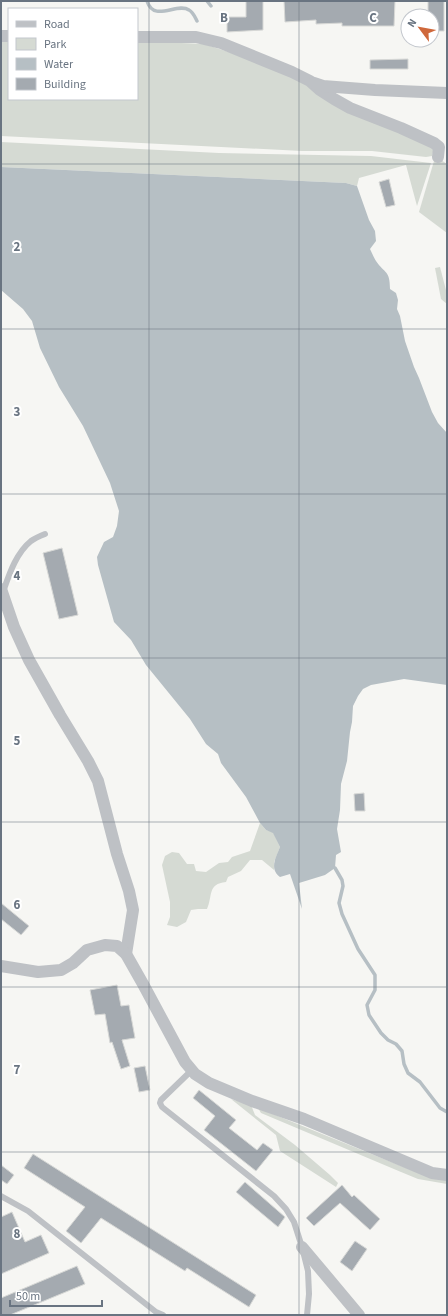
<svg xmlns="http://www.w3.org/2000/svg" width="448" height="1316" viewBox="0 0 448 1316" font-family="'Source Sans 3',sans-serif">
	<rect width="100%" height="100%" fill="#f6f6f3"/>
	<g fill="#d5dad3">
		<path d="M1,40h8v59h128v-58l67,3 61,20 169,84 -2,8 -6,1 -54,-6h-70l-301,-15z"/>
		<path d="M1,142l218,11 152,3 60,7 -14,43 -11,-41 -47,13 -2,8 -11,-3 -345,-16z"/>
		<path d="M438,158l9,6v69l-28,-21 15,-51z"/>
		<path d="M440,267l7,27v10l-6,-5 -6,-31z"/>
		<path d="M260,823l6,7 7,2 7,15 -6,15v8l-12,-10h-12l-9,11 -13,6 -2,5c-19,2 -13,14 -19,27h-9l-7,1 -5,12 -9,5 -10,-2 3,-8v-15l-8,-37 3,-9 7,-4 7,1 8,11h7l2,7 10,1 13,-9 9,-1 4,-5 18,-6z"/>
		<path d="M231,1099l20,6 4,10 40,30 35,30 8,8 -2,4 -56,-36 -4,-16z"/>
		<path d="M258,1108l153,62 36,8v6l-29,-5 -17,-7 -140,-59z"/>
	</g>
	<path fill="#b6bfc4" d="M1,167l345,16 11,3 12,34 6,11 1,10 -6,8c2,4 4,9 6,12 9,13 14,9 14,28l6,4 2,7 -1,9 3,7 5,25 9,26 5,11 13,34 6,11 9,10v252l-43,-6 -33,6 -8,4 -5,7 -5,10 -1,16 -2,10 -3,29 -6,23 -1,26 -3,19 4,23 -5,3 -1,13 -10,7 -26,8 3,26 -12,-35 -10,3c-11,-8 -4,-20 0,-30l-7,-14 -7,-3 -6,-7 -14,-26 -25,-34 -3,-9 -12,-10 -16,-25 -44,-54 -15,-25 -17,-18 -16,-57 -1,-8 7,-15 9,-5 4,-11 2,-15 -9,-28 -27,-57 -24,-39 -19,-39 -8,-27 -9,-12 -22,-19z"/>
	<g fill="none" stroke-linecap="round" stroke-linejoin="round">
		<g stroke="#b6bfc4" stroke-width="3.5">
			<path d="M147,1c7,22 30,1 42,9 4,2 6,7 8,11"/>
			<path d="M207,1l4,5"/>
			<path d="M335,868l7,12 1,6 -4,17 3,11 16,35 17,26v15l-8,15 2,10 12,18 7,7 8,4 6,7 2,13 4,9 12,9 20,26 7,4"/>
		</g>
	</g>
	<g fill="#a4aab0" stroke="#d7d8d6">
		<path d="M246,1h17v29l-36,2v-15h19z"/>
		<path d="M284,1h111l-1,25h-52v-3l-26,1v-4l-31,2z"/>
		<path d="M428,1h16v30h-12v-15h-4z"/>
		<path d="M408,59v10h-38v-9z"/>
		<path d="M389,179l6,26 -9,2 -7,-25z"/>
		<path d="M62,548l16,67 -19,4 -16,-66z"/>
		<path d="M364,793l1,18h-10l-1,-17z"/>
		<path d="M1,903l28,23 -8,9 -20,-16z"/>
		<path d="M117,985l4,21 8,-1 6,33 -13,2 8,26 -9,3 -9,-27 -2,1 -5,-29 -10,1 -5,-25z"/>
		<path d="M145,1066l5,24 -11,2 -5,-24z"/>
		<path d="M199,1090l37,30 -7,8 28,22 6,-7 10,7 -17,21 -52,-41 11,-14 -22,-18z"/>
		<path d="M33,1154l223,141 -7,12 -62,-39 -2,3 -84,-53 -20,25 -15,-12 19,-24 -61,-39z"/>
		<path d="M1,1165l13,10 -7,9 -6,-4z"/>
		<path d="M245,1182l40,35 -7,10 -42,-35z"/>
		<path d="M342,1185l10,12 2,-2 26,24 -10,11 -30,-27 -26,23 -8,-8z"/>
		<path d="M12,1212l13,30 16,-7 8,18 -48,21v-57z"/>
		<path d="M355,1241l12,8 -15,22 -12,-9z"/>
		<path d="M77,1266l8,18 -75,31h-9v-17z"/>
	</g>
	<g fill="none" stroke-linecap="round" stroke-linejoin="round">
		<g stroke="#bec1c5" stroke-width="6">
			<path d="M3,592c6,-17 13,-39 28,-51 4,-3 9,-5 14,-7"/>
			<path d="M192,1070l-31,30 -1,3 2,4 112,89 12,13 8,13 8,25 6,24 1,23 -2,21"/>
			<path d="M1,1196l27,15 128,101 7,3"/>
		</g>
		<g stroke="#bec1c5" stroke-width="12">
			<path d="M1,36h8"/>
			<path d="M137,37h59l25,6 71,29 18,9 10,9 14,9 16,9 51,20 33,15 5,4 -1,10"/>
			<path d="M314,83l9,3 52,4 72,3"/>
			<path d="M1,589l13,38 15,33 31,55 28,46 10,20 19,73 12,37 4,19 -7,44"/>
			<path d="M1,966l37,6 23,-2 12,-7 14,-13 18,-5 12,1 9,8 17,30 42,78 10,12 14,9 43,18 52,18 128,54 15,2"/>
			<path d="M302,1247l57,68"/>
		</g>
	</g>
	<path fill="none" stroke="#697481" stroke-width="1" stroke-opacity="0.55" d="M149,1v1314M299,1v1314M1,164h446M1,329h446M1,494h446M1,658h446M1,822h446M1,987h446M1,1152h446"/>
	<g font-size="13" text-anchor="middle" font-weight="bold" fill="#697481" stroke="#fff" stroke-width="4" stroke-linejoin="round" paint-order="stroke">
		<text x="224" y="22">B</text>
		<text x="373" y="22">C</text>
		<text x="17" y="251">2</text>
		<text x="17" y="416">3</text>
		<text x="17" y="580">4</text>
		<text x="17" y="745">5</text>
		<text x="17" y="909">6</text>
		<text x="17" y="1074">7</text>
		<text x="17" y="1238">8</text>
	</g>
	<rect width="448" height="1316" fill="none" stroke="#697481" stroke-width="4"/>
	<rect x="8" y="8" width="130" height="92" fill="#ffffff" stroke="#c3c7cd"/>
	<rect x="16" y="21" width="20" height="6" fill="#bec1c5" stroke="#c3c7cd"/>
	<text x="44" y="28" font-size="12" fill="#697481">Road</text>
	<rect x="16" y="38" width="20" height="12" fill="#d5dad3" stroke="#c3c7cd"/>
	<text x="44" y="48" font-size="12" fill="#697481">Park</text>
	<rect x="16" y="58" width="20" height="12" fill="#b6bfc4" stroke="#c3c7cd"/>
	<text x="44" y="68" font-size="12" fill="#697481">Water</text>
	<rect x="16" y="78" width="20" height="12" fill="#a4aab0" stroke="#c3c7cd"/>
	<text x="44" y="88" font-size="12" fill="#697481">Building</text>
	<g transform="translate(420 28) rotate(302)"><circle r="19" fill="#ffffff" stroke="#c3c7cd"/>
	<path d="M0-3L7 15L0 10L-7 15Z" fill="#cf683b"/>
	<text y="-6" font-size="11" font-weight="bold" text-anchor="middle" fill="#697481">N</text>
	</g>
	<path d="M10 1300v6h92v-6" fill="none" stroke="#697481" stroke-width="2"/>
	<text x="16" y="1300" font-size="12" fill="#697481" stroke="#ffffff" stroke-width="3" paint-order="stroke">50 m</text>
</svg>
